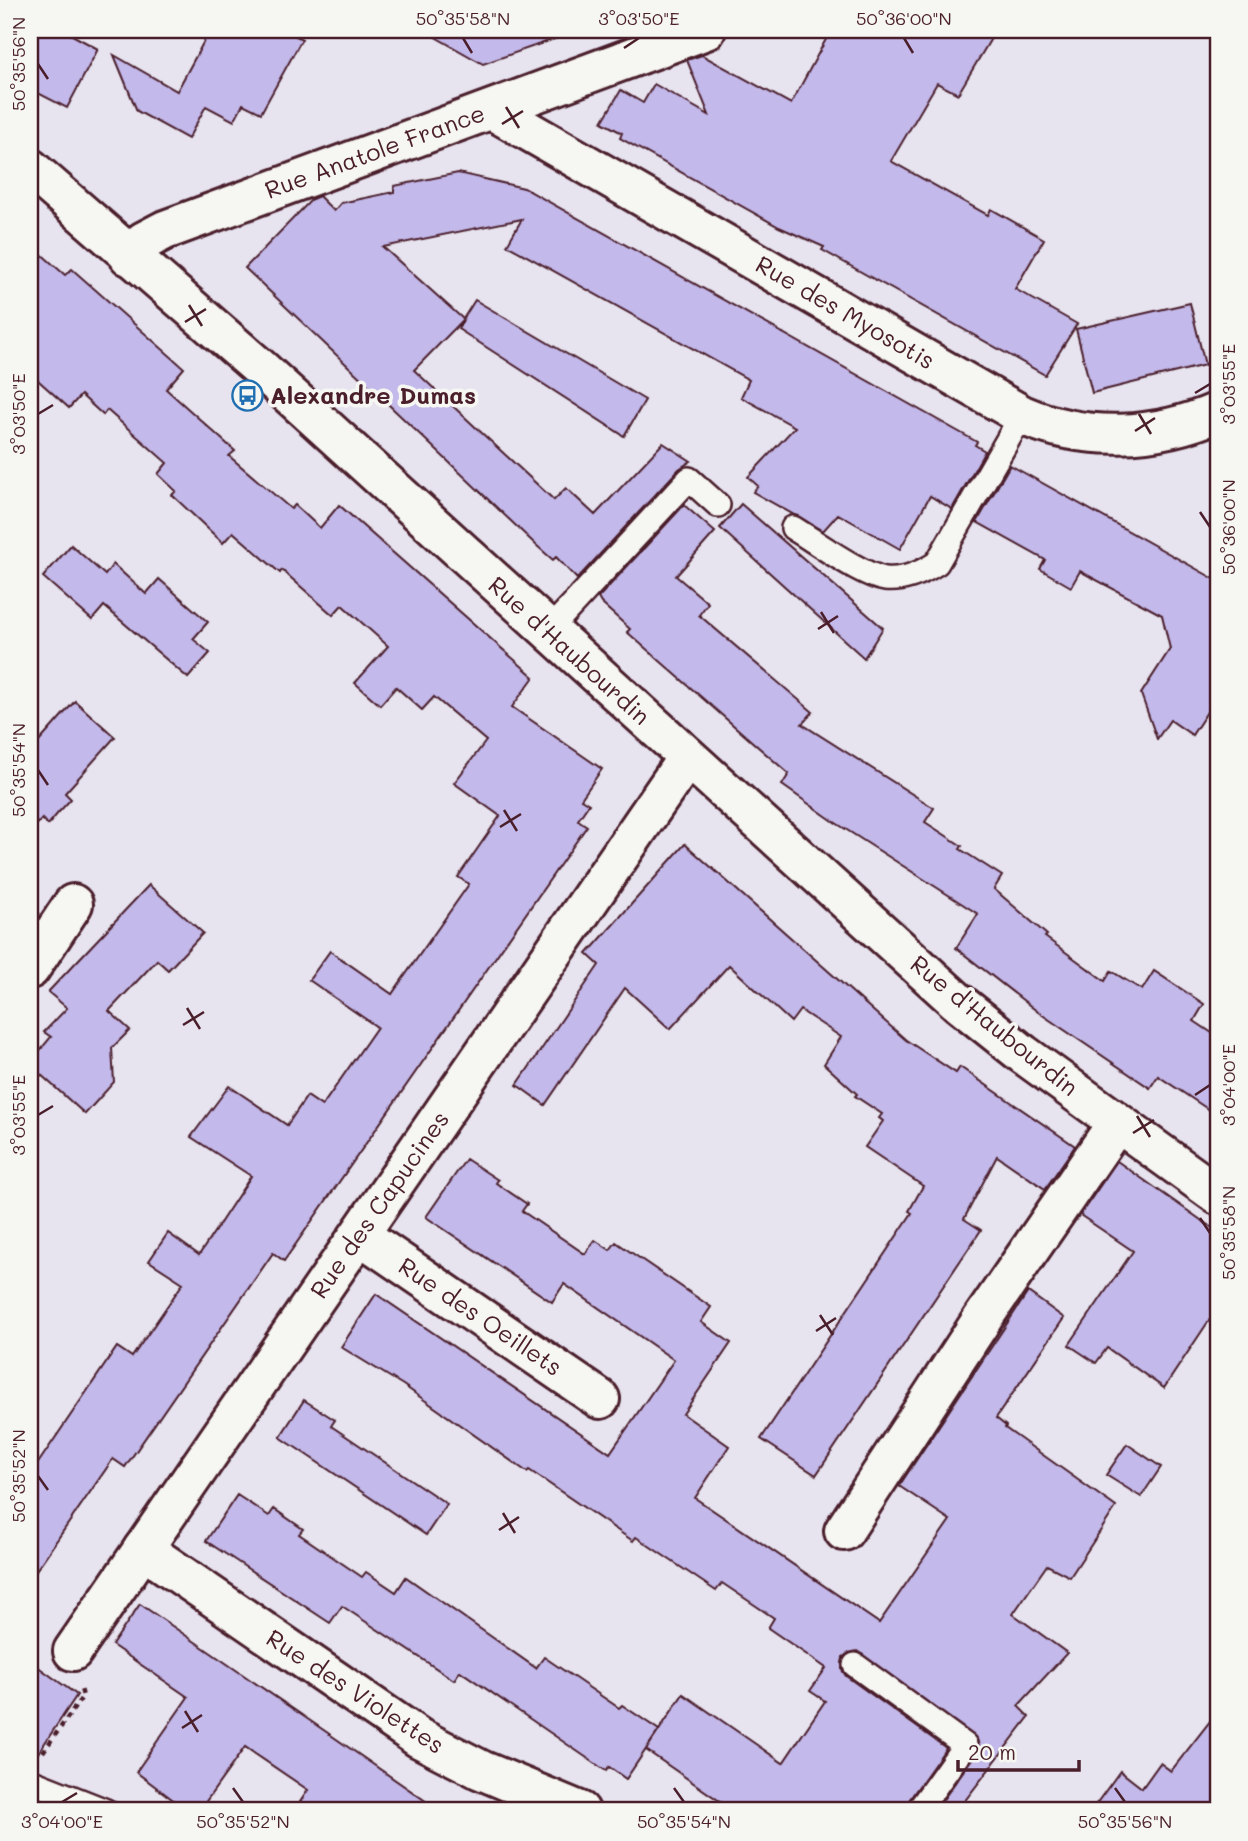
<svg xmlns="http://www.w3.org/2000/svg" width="1248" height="1841" viewBox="0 0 1248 1841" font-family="Mali,sans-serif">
	<rect width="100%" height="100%" fill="#e7e4f0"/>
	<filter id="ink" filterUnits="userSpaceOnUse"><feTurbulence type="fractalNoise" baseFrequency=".0143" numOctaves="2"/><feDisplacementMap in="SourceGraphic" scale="14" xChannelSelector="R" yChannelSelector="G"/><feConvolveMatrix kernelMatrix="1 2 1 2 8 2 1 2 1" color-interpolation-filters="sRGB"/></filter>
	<g filter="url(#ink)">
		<g fill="#c3b9ea" stroke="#4a1f2b" stroke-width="2">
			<path d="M30,30h33l35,19 -31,59 -37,-19z"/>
			<path d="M210,30h75l17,9 -41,74 -18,-9 -9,17 -28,-15 -18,33 -51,-28 -23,-56 63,36z"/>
			<path d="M423,30h142l1,5 -83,29z"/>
			<path d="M831,30h165l-38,64 -21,-11 -46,78 97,54 3,-6 53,30 -29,50 62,35 -32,51 -223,-125 2,-3 -45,-20 -159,-89 2,-5 -20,-11 19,-32 22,13 11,-19 55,31 -22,-55 15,-5 89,49z"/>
			<path d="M458,173l66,15 453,254 -2,3 10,6 -33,58 -22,-13 -30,53 -62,-35 -15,17 -70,-39 5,-6 -10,-9 47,-50 -54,-30 8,-17 -242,-135 15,-26 -139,28 80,72 12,-19 170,100 -21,36 -166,-107 5,-9 -49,50 140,130 12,-12 29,27 68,-72 28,18 -12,8 -102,110 -21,-22 -3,3 -17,-15 -291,-277 67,-69 7,-3 15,15 7,-8 53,-11v-6z"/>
			<path d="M30,244l35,31 7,-6 112,99 -18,21 69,62 -6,5 62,53 4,-4 25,23 19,-23 195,172 -22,30 90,62 -21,30 8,5 -11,16 9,6 -303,435 -11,-8 -148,214 -12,-8 -83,120v-104l87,-128 15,10 51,-74 -34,-22 19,-28 31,22 52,-79 -60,-39 38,-51 58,39 20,-29 15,10 55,-79 -68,-47 21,-29 62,43 77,-110 -11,-7 42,-61 -46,-33 32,-42 -52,-44 -12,13 -26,-23 -16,18 -25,-22 33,-37 -46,-41 -9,10 -51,-45 -2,3 -47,-41 -10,11 -51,-48 4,-4 -18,-17 9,-11 -60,-53 -4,5 -22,-20 -12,13 -39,-35z"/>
			<path d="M1190,303l15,62 -113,28 -16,-64z"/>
			<path d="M1010,465l208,116v114l-26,40 -22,-15 -13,19 -16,-45 29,-45 -8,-34 -82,-44 -9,16 -31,-18 5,-9 -68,-38z"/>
			<path d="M741,504l142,124 -19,30 -144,-130z"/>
			<path d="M684,505l31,27 -39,44 32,27 -9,12 114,97 -11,12 132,84 -9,14 37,24 -2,3 42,27 -8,13 53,46 -2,2 60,44 6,-10 31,19 12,-19 50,33 -10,17 24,16v79l-60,-40 -8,12 -112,-76 -82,-64 22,-34 -142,-91 -54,-38 7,-11 -162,-142 3,-3 -29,-26 -3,-5z"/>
			<path d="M71,545l34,30 8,-11 33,30 13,-15 49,43 -15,17 17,14 -22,25 -84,-72 -12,14 -49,-43z"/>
			<path d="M75,701l40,36 -50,56 6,6 -13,14 -10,12 -6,-6 -12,13v-80z"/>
			<path d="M685,844l221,196 50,33 4,-6 115,79 -30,43 -48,-33 -33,63 17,11 -165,245 -55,-36 151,-226 -3,-2 14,-25 -58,-39 18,-26 -4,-3 3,-4 -27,-18 2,-2 -33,-30 17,-27 -41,-27 -9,12 -62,-57 -59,64 -45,-41 -80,117 -28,-20 82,-120 -12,-11z"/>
			<path d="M149,885l54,48 -35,37 -11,-10 -48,51 21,19 -18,18 2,34 -29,32 -55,-49v-3l21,-25 -7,-5 23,-24 -19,-16z"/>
			<path d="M466,1159l32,21 -2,3 31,21 -5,7 63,43 10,-14 15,10 6,-8 95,65 -10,15 30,21 -48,71 46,32 -34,52 184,125 71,-103 -51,-34 129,-194 36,26 -68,100 10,8 -1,2 111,79 -46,70 -23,-12 -34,49 54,39 -49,53 11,11 -72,94h-22l41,-58 3,-7 -2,-7 -120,-88 -8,2 -6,4 -1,13 4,6 100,72 -39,55 -3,8h-170l-88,-61 37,-56 100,69 42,-62 -15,-10 16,-23 -58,-40 6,-10 -52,-35 -6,8 -80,-54 -3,4 -104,-71 -2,2 -124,-87 -62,-38 35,-53 234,159 64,-93 -110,-76 -12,18 -126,-85z"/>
			<path d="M1117,1161l101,71v75l-54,81 -57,-40 -11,15 -27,-18 64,-94 -53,-36z"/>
			<path d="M304,1400l31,20 -4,6 116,78 -21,31 -146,-98z"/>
			<path d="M1127,1444l34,23 -20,30 -35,-22z"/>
			<path d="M237,1495l32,21 5,-7 29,20 -4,5 63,43 4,-5 30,20 10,-15 130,91 8,-11 75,51 3,-3 37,25 -33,49 -17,-12 -3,4 -146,-100 -6,9 -112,-74 -12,17 -124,-82z"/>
			<path d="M140,1604l185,127 115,80h-146l14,-21 -63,-43 -46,64h-11l-52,-39 52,-75 -76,-52z"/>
			<path d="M30,1661l47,34 -47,70z"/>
			<path d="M1218,1711v86l-11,14h-116l29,-40 22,17 18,-25 11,8z"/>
		</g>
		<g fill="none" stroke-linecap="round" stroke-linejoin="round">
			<defs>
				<g id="service">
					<path d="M793,528c23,14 68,47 92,51 18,2 38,-7 52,-16l85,-148"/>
					<path d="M548,631l141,-152 29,26"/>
					<path d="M855,1665l110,80 -47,66"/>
					<path d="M30,1781l76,30"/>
				</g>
				<g id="minor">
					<path d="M492,110l530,305c63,27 134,24 196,-3"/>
					<path d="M129,256l15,-15 21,-11 541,-200"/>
					<path d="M30,969l43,-65"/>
					<path d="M360,1235l240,164"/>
					<path d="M844,1531l139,-213 134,-195"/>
					<path d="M143,1549l276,189 62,32 99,41"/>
					<path d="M73,1651l614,-893"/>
				</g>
				<path id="secondary" d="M30,168l230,200 699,635 64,51 195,141"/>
			</defs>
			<use href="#service" stroke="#4a1f2b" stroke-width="28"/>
			<use href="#minor" stroke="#4a1f2b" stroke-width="44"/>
			<use href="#secondary" stroke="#4a1f2b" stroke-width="44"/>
			<path stroke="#4a1f2b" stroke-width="4.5" stroke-dasharray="5 5" stroke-linecap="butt" d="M43,1752l40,-56 -2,-7"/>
			<use href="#service" stroke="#f6f6f2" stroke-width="23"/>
			<use href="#minor" stroke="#f6f6f2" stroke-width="38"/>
			<use href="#secondary" stroke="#f6f6f2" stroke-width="38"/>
		</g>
	</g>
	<path fill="none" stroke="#4a1f2b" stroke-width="2.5" d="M463,38l9,15M904,38l9,15M624,48l15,-10M38,64l10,15M506,107l13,21M502,124l21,-13M189,305l13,21M185,322l21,-13M1195,393l15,-9M38,414l15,-9M1139,414l12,20M1135,431l20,-13M1200,512l10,15M821,612l13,21M818,629l20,-13M38,770l10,15M504,810l13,21M500,827l21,-13M187,1008l13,21M183,1025l21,-13M1195,1095l15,-10M38,1115l15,-9M1137,1116l13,21M1133,1133l21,-13M1200,1218l10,15M820,1315l13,20M816,1331l20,-13M38,1476l10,14M503,1513l12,20M499,1530l20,-13M185,1711l13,21M182,1728l20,-13M233,1788l10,14M674,1788l10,14M1115,1788l10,14M62,1802l15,-9"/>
	<defs>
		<symbol id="bus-ring" viewBox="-11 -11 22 22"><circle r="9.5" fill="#f6f6f2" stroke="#1f6fb2" stroke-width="1.5"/><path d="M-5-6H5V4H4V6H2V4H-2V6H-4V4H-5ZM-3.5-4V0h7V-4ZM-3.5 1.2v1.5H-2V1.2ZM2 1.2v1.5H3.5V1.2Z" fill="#1f6fb2"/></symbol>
	</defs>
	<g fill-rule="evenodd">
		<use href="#bus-ring" x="230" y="378" width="35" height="35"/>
	</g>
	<g text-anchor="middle" stroke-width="7" stroke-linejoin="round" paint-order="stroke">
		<g font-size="24" fill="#4a1f2b" stroke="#f6f6f2">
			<text transform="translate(375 152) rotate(-20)" y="8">Rue Anatole France</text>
			<text transform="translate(845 313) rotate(30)" y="8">Rue des Myosotis</text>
			<text transform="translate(569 651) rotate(42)" y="8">Rue d'Haubourdin</text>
			<text transform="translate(994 1026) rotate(39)" y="8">Rue d'Haubourdin</text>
			<text transform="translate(380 1205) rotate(-55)" y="8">Rue des Capucines</text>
			<text transform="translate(480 1317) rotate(34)" y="8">Rue des Oeillets</text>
			<text transform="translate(355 1692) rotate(33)" y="8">Rue des Violettes</text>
		</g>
		<g font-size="24" font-weight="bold" fill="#4a1f2b" stroke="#f6f6f2" text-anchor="start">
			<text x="270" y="404">Alexandre Dumas</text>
		</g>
	</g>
	<rect width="1248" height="1841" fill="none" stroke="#f6f6f2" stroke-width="77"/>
	<path d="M958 1760v10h121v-10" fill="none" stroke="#4a1f2b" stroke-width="3.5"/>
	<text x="968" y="1760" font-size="21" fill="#4a1f2b" stroke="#f6f6f2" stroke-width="5" paint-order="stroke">20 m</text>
	<rect x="38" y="38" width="1172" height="1764" fill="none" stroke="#4a1f2b" stroke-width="2.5"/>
	<g font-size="18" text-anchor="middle" fill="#4a1f2b">
		<text x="463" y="25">50°35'58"N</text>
		<text x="639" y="25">3°03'50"E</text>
		<text x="904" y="25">50°36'00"N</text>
		<text transform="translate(19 64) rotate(-90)" y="6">50°35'56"N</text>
		<text transform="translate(1229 384) rotate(-90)" y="6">3°03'55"E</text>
		<text transform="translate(19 414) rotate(-90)" y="6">3°03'50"E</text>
		<text transform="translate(1229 527) rotate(-90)" y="6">50°36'00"N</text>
		<text transform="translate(19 770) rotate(-90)" y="6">50°35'54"N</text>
		<text transform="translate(1229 1085) rotate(-90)" y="6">3°04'00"E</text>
		<text transform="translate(19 1115) rotate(-90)" y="6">3°03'55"E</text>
		<text transform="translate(1229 1233) rotate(-90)" y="6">50°35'58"N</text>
		<text transform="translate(19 1476) rotate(-90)" y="6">50°35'52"N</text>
		<text x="62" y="1828">3°04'00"E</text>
		<text x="243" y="1828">50°35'52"N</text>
		<text x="684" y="1828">50°35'54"N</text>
		<text x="1125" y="1828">50°35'56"N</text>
	</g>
</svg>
